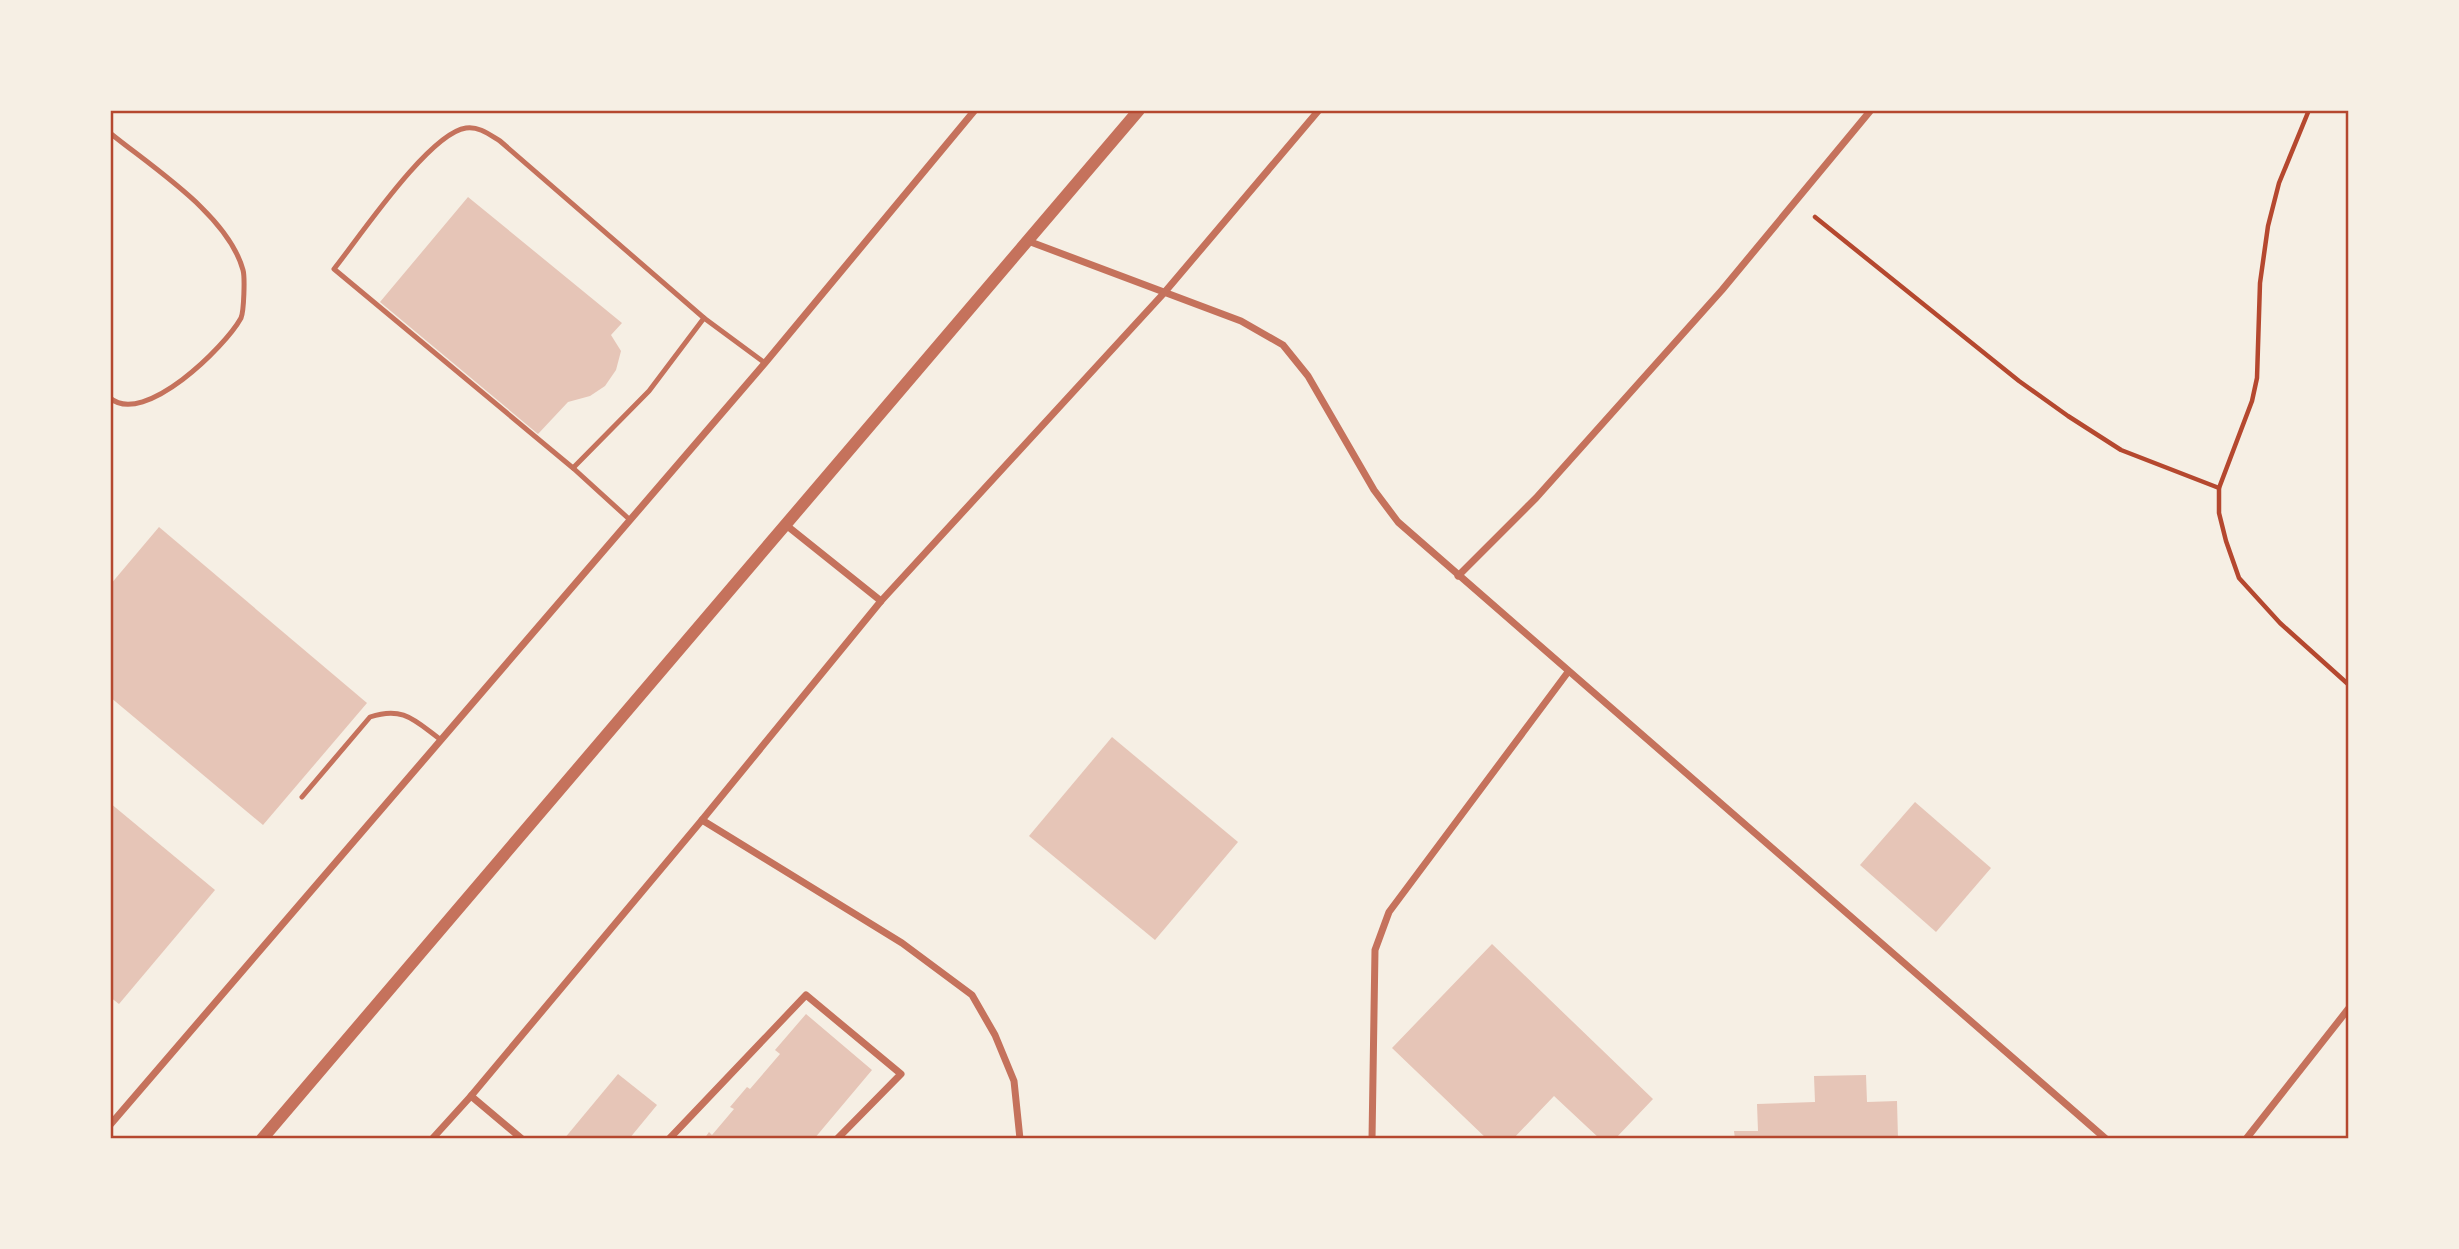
<svg xmlns="http://www.w3.org/2000/svg" width="2459" height="1249" viewBox="0 0 2459 1249" font-family="Manrope,sans-serif">
	<rect width="100%" height="100%" fill="#f6efe4"/>
	<g fill="#e6c5b7">
		<path d="M468,197l154,126 -11,12 10,16 -5,19 -11,16 -15,10 -22,6 -30,32 -158,-132z"/>
		<path d="M159,527l208,176 -104,122 -153,-128v-112z"/>
		<path d="M1112,737l126,105 -83,98 -126,-104z"/>
		<path d="M1915,802l76,66 -55,64 -76,-67z"/>
		<path d="M110,803l105,87 -96,114 -9,-7z"/>
		<path d="M1492,944l161,155 -38,40h-15l-46,-43 -41,43h-26l-95,-91z"/>
		<path d="M806,1014l66,56 -58,69h-110l5,-7 3,3 22,-26 -4,-2 17,-20 3,2 30,-35 -5,-4z"/>
		<path d="M618,1074l39,31 -28,34h-65z"/>
		<path d="M1866,1075l1,27 30,-1 1,38h-163l-1,-8h24l-1,-27 58,-2 -1,-26z"/>
	</g>
	<g fill="none" stroke-linecap="round" stroke-linejoin="round">
		<g stroke="#b5482f" stroke-width="4.5">
			<path d="M2309,110l-30,73 -11,43 -8,57 -3,95 -5,23 -33,87v25l7,28 13,37 41,45 69,62"/>
			<path d="M1815,217l204,164 49,35 53,34 98,38"/>
		</g>
		<g stroke="#c5725c" stroke-width="5">
			<path d="M110,133c43,35 118,82 133,137 2,7 1,41 -2,48 -16,29 -97,109 -131,80"/>
			<path d="M573,468l76,-77 55,-73"/>
			<path d="M629,519l-56,-51 -239,-199c24,-30 95,-136 132,-141 13,-2 24,7 34,13l204,177 61,45"/>
			<path d="M302,797l68,-80c33,-11 44,3 70,22"/>
		</g>
		<g stroke="#c5725c" stroke-width="7">
			<path d="M1028,241l213,80 42,24 25,31 66,114 24,32 708,617"/>
			<path d="M786,525l95,76"/>
			<path d="M1458,576l78,-78 186,-208 149,-180"/>
			<path d="M702,820l200,123 70,52 23,40 19,46 6,58"/>
			<path d="M471,1096l51,43"/>
			<path d="M110,1125l655,-762 210,-253"/>
			<path d="M432,1139l39,-43 231,-276 179,-219 283,-308 155,-183"/>
			<path d="M669,1139l137,-144 95,79 -64,65"/>
			<path d="M1372,1139l3,-189 14,-38 179,-240"/>
			<path d="M2246,1139l103,-131"/>
		</g>
		<path stroke="#c5725c" stroke-width="12" d="M262,1139l877,-1029"/>
	</g>
	<rect width="2459" height="1249" fill="none" stroke="#f6efe4" stroke-width="224"/>
	<rect x="112" y="112" width="2235" height="1025" fill="none" stroke="#b5482f" stroke-width="2.5"/>
</svg>
